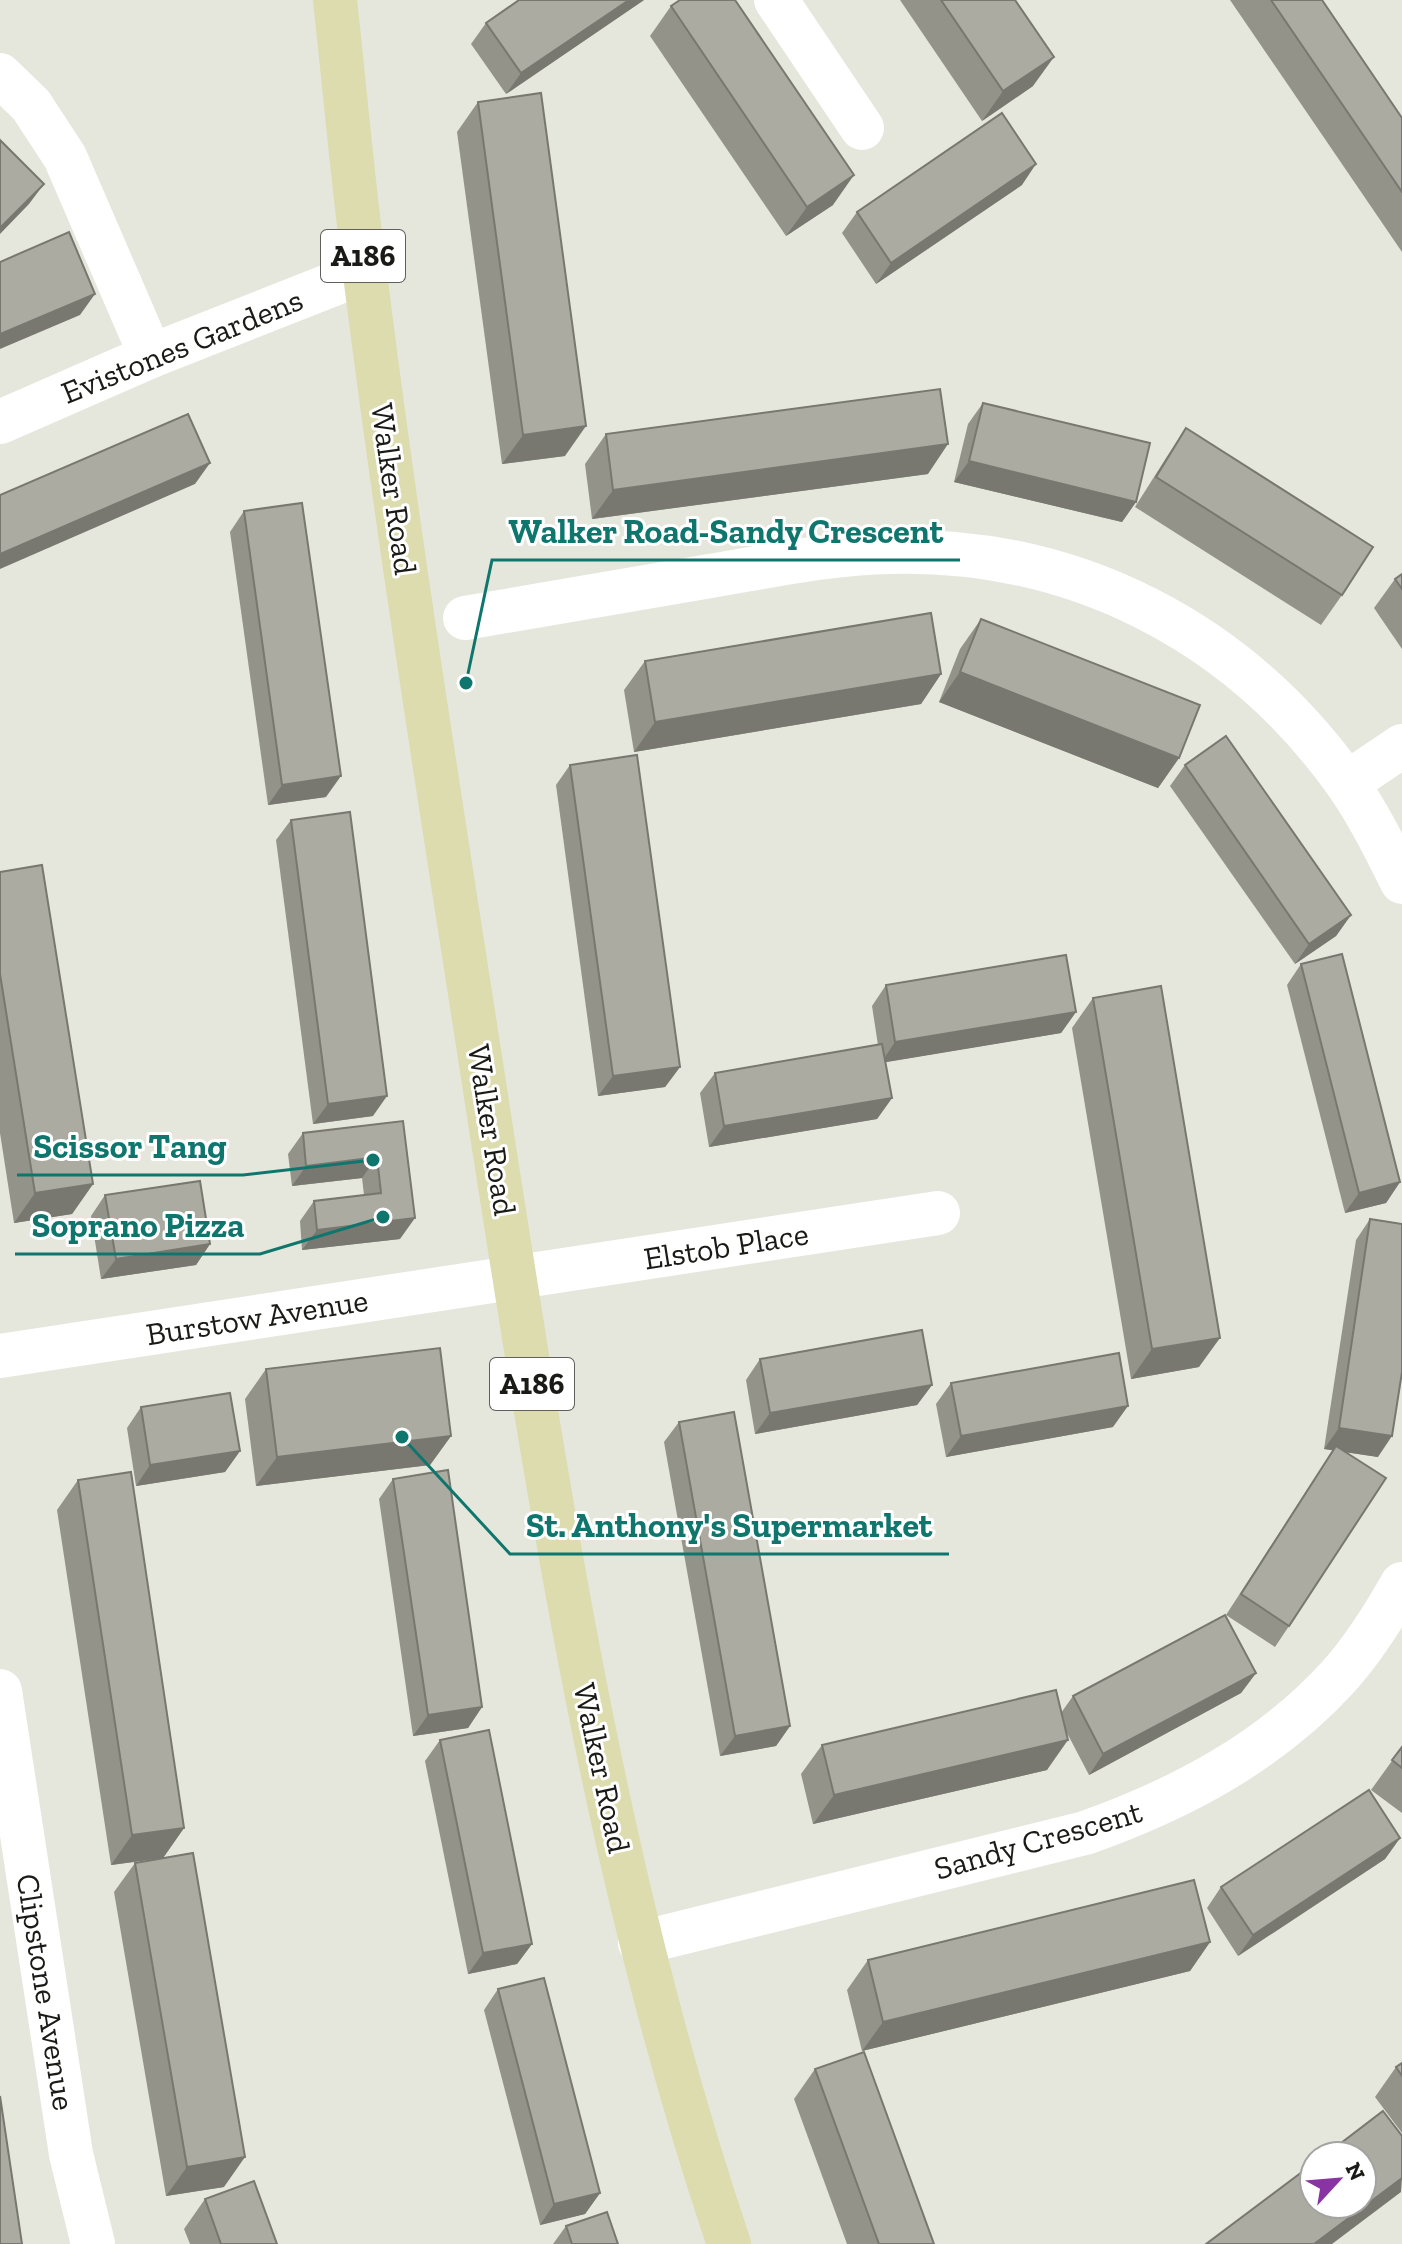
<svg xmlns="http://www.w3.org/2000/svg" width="1402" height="2244" viewBox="0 0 1402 2244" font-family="'Zilla Slab',serif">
	<rect width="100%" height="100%" fill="#e6e7dc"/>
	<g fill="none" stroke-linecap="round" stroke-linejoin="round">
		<g stroke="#fff" stroke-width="44">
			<path d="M776,0l86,128"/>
			<path d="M0,75l31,30 34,52 86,199"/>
			<path d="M0,422l151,-66 213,-84"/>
			<path d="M465,618c82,-14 164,-28 245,-42 60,-10 119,-23 180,-24 185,-5 349,80 456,230 22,31 39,66 56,100"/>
			<path d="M1347,783l55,-37"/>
			<path d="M0,1356l938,-143"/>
			<path d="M0,1691l71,463 22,90"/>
			<path d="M640,1943l445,-110c96,-34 185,-81 254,-157 25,-28 45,-60 63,-92"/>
		</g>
		<path stroke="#dcdcaf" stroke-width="44" d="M335,0c10,91 18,183 30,274 36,288 83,575 127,861 59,375 115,749 237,1109"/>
	</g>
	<g fill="#93938a">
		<path d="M519,0h125l-138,94 -35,-50 15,-21z"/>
		<path d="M900,0h115l18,86 -51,35z"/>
		<path d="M1230,0h92l80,118v134z"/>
		<path d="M671,6l162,199 -47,31 -136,-200z"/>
		<path d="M478,102l87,354 -63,8 -45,-332z"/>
		<path d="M1022,185l-146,99 -34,-51 15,-21z"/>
		<path d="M983,403l153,99 -14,20 -168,-40 14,-58z"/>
		<path d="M1186,428l156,167 -21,30 -186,-118 31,-49z"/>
		<path d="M606,434l322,40 -336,45 -7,-55z"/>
		<path d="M244,511l82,286 -58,8 -38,-273z"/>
		<path d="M1402,574v75l-28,-41 21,-29z"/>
		<path d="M981,619l198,139 -21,30 -219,-86 21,-53z"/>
		<path d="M645,661l296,13 -20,30 -287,48 -10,-62z"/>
		<path d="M570,765l110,302 -15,20 -67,9 -42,-311z"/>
		<path d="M1185,765l166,150 -15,21 -41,28 -125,-178z"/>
		<path d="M291,820l82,296 -60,8 -37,-284z"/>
		<path d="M0,872l93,312 -21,30 -58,9 -14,-90z"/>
		<path d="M1301,964l99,218 -14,21 -41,10 -58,-228z"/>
		<path d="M886,985l190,27 -15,21 -176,29 7,36 -15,21 -168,28 -9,-54 15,-20 163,-28 -6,-39z"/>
		<path d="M1093,998l106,369 -68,12 -59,-351z"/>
		<path d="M403,1121l-3,118 -98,11 -2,-29 14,-20 50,-6 -2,-17 -70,8 -4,-32 15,-21z"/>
		<path d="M105,1195l105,49 -14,21 -95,14 -10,-63z"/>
		<path d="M1370,1219l8,238 -33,-5 -56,174 -14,21 -49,-32 107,-165 -9,-1 32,-209z"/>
		<path d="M760,1359l172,26 -15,20 -162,29 -9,-54z"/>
		<path d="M266,1369l185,67 -21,29 -174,21 -11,-87z"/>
		<path d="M951,1383l162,44 -167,30 -10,-53z"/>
		<path d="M141,1407l99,44 -15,21 -89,14 -9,-58z"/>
		<path d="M679,1422l111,304 -14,20 -56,10 -56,-314z"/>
		<path d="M393,1479l89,228 -14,21 -55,8 -34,-237z"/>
		<path d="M78,1480l106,348 -21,30 -52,7 -54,-355z"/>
		<path d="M1256,1673l-15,20 -152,82 -23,-44 -19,39 -234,54 -12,-50 21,-29 239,-32 12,-17z"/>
		<path d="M440,1740l92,204 -15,20 -49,10 -43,-213z"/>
		<path d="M1402,1747v66l-31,-23z"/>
		<path d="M1400,1838l-15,21 -147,97 -31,-48 14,-21z"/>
		<path d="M135,1863l89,324 -58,9 -52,-304z"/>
		<path d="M1210,1942l-20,29 -328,80 -15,-61 21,-30z"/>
		<path d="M498,1989l102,204 -15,21 -45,11 -56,-215z"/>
		<path d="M1402,2063v70l-27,-36 21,-30z"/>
		<path d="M815,2069l119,175h-87l-53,-145z"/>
		<path d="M205,2199l72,45h-87l-6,-15z"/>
		<path d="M566,2226l52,18h-65z"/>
	</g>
	<g fill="#787871">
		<path d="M629,0h15l-138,94 15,-21z"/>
		<path d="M1054,57l-21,29 -51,35 21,-30z"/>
		<path d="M1036,164l-14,21 -146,99 15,-21z"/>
		<path d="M854,175l-21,30 -47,31 21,-29z"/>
		<path d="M44,184l-15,20 -29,30v-6z"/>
		<path d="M95,294l-15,21 -80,34v-15z"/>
		<path d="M586,426l-21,30 -63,8 21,-29z"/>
		<path d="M948,444l-20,30 -336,45 21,-29z"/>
		<path d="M969,461l167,41 -14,20 -168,-40z"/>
		<path d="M210,463l-15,21 -195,85v-15z"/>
		<path d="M960,672l219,86 -21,30 -219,-86z"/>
		<path d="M941,674l-20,30 -287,48 21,-30z"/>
		<path d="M341,776l-15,21 -58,8 14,-20z"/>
		<path d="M1351,915l-15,21 -41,28 14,-20z"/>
		<path d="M1076,1012l-15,21 -180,30 14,-21z"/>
		<path d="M680,1067l-15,20 -67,9 15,-20z"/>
		<path d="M387,1096l-14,20 -60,8 15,-20z"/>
		<path d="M892,1098l-15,21 -168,28 15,-21z"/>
		<path d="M377,1157l-15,21 -70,8 14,-20z"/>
		<path d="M1400,1182l-14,21 -41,10 14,-20z"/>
		<path d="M93,1184l-21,30 -58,9 21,-30z"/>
		<path d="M415,1218l-15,21 -98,11 15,-20z"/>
		<path d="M210,1244l-14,21 -95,14 15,-20z"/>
		<path d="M1220,1338l-21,29 -68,12 21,-30z"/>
		<path d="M932,1385l-15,20 -162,29 15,-21z"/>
		<path d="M1128,1406l-15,21 -167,30 15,-21z"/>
		<path d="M1339,1428l53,8 -14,21 -54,-8z"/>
		<path d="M451,1436l-21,29 -174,21 21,-29z"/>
		<path d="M240,1451l-15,21 -89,14 14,-21z"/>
		<path d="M1256,1673l-15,20 -152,82 14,-21z"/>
		<path d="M482,1707l-14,21 -55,8 15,-21z"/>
		<path d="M790,1726l-14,20 -56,10 15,-20z"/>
		<path d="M1068,1740l-21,30 -234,54 21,-29z"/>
		<path d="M184,1828l-21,30 -52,7 21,-30z"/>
		<path d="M1400,1838l-15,21 -147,97 15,-21z"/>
		<path d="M1210,1942l-20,29 -328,80 21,-29z"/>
		<path d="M532,1944l-15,20 -49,10 15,-21z"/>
		<path d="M245,2157l-21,30 -58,9 21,-29z"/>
		<path d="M1402,2178l-1,14 -69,52h-18z"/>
		<path d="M600,2193l-15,21 -45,11 14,-21z"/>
	</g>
	<g fill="#ababa1" stroke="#787871" stroke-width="2">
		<path d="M519,0h110l-108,73 -35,-50z"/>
		<path d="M680,0h55l119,175 -47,32 -136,-201z"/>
		<path d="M941,0h74l39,57 -51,34z"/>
		<path d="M1271,0h51l80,118v74z"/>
		<path d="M541,93l45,333 -63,9 -45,-333z"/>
		<path d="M1002,113l34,51 -145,99 -34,-51z"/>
		<path d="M0,140l44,44 -44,44z"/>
		<path d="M69,232l26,62 -95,40v-72z"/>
		<path d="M940,389l8,55 -335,46 -7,-56z"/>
		<path d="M983,403l167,40 -14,59 -167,-41z"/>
		<path d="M188,414l22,49 -210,91v-59z"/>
		<path d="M1186,428l187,119 -31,48 -186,-118z"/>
		<path d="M302,503l39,273 -59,9 -38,-274z"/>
		<path d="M1402,574v15l-7,-10z"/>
		<path d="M931,613l10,61 -286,48 -10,-61z"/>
		<path d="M981,619l219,86 -21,53 -219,-86z"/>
		<path d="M1226,736l125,179 -42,29 -124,-179z"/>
		<path d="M637,755l43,312 -67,9 -43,-311z"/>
		<path d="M350,812l37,284 -59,8 -37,-284z"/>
		<path d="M42,865l51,319 -58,9 -35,-219v-102z"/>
		<path d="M1342,954l58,228 -41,11 -58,-229z"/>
		<path d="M1066,955l10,57 -181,30 -9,-57z"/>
		<path d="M1161,986l59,352 -68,11 -59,-351z"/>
		<path d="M882,1044l10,54 -168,28 -9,-53z"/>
		<path d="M403,1121l12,97 -98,12 -3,-29 67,-8 -4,-36 -71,9 -3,-33z"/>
		<path d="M200,1181l10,63 -94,15 -11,-64z"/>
		<path d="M1370,1219l32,5v148l-10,64 -53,-8z"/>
		<path d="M922,1330l10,55 -162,28 -10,-54z"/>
		<path d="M440,1348l11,88 -174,21 -11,-88z"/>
		<path d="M1119,1353l9,53 -167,30 -10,-53z"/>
		<path d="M230,1393l10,58 -90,14 -9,-58z"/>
		<path d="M734,1412l56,314 -55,10 -56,-314z"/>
		<path d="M1336,1446l50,32 -97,148 -48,-32z"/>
		<path d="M448,1470l34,237 -54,8 -35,-236z"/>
		<path d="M131,1472l53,356 -52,7 -54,-355z"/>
		<path d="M1225,1615l31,58 -153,81 -30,-58z"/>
		<path d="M1056,1690l12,50 -234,55 -12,-50z"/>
		<path d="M489,1730l43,214 -49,9 -43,-213z"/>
		<path d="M1402,1747v21l-10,-8z"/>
		<path d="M1369,1790l31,48 -147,97 -32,-48z"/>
		<path d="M193,1853l52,304 -58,10 -52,-304z"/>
		<path d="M1194,1880l16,62 -327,80 -15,-62z"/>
		<path d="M544,1978l56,215 -46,11 -56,-215z"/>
		<path d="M864,2052l70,192h-55l-64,-175z"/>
		<path d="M1402,2063v13l-6,-9z"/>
		<path d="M0,2096l22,148h-22z"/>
		<path d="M1383,2111l19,25v42l-88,66h-108l108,-81v41h48v-48h-38z"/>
		<path d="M254,2181l23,63h-56l-16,-45z"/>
		<path d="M607,2212l11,32h-46l-6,-18z"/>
	</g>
	<g text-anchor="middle" stroke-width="6" stroke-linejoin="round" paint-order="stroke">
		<g fill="#fff" stroke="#5f5f5c" stroke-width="2">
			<rect x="321" y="230" width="84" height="52" rx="6"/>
			<rect x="490" y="1358" width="84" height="52" rx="6"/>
		</g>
		<g font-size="30" font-weight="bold" fill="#1a1a16">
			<text x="363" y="266">A186</text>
			<text x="532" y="1394">A186</text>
		</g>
		<g font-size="32" fill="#1a1a16" stroke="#fff">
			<text transform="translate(182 346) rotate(-22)" y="11">Evistones Gardens</text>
			<text transform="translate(394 489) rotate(82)" y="11">Walker Road</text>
			<text transform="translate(492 1130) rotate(81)" y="11">Walker Road</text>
			<text transform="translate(726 1246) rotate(-9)" y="11">Elstob Place</text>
			<text transform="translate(257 1317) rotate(-9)" y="11">Burstow Avenue</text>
			<text transform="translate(602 1768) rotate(78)" y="11">Walker Road</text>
			<text transform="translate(1038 1840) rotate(-16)" y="11">Sandy Crescent</text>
			<text transform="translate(46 1992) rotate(81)" y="11">Clipstone Avenue</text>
		</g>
	</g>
	<path fill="none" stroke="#0f766e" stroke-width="3" d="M466 683L492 560H960M373 1160L243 1175H17M383 1217L260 1254H15M402 1437L510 1554H949"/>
	<g fill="#0f766e" stroke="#fff" stroke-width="3">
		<circle cx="466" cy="683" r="8"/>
		<circle cx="373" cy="1160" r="8"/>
		<circle cx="383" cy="1217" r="8"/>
		<circle cx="402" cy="1437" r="8"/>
	</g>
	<g font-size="34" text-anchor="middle" font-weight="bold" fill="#0f766e" stroke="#fff" stroke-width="6" stroke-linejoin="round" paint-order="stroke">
		<text x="726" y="543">Walker Road-Sandy Crescent</text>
		<text x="130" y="1158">Scissor Tang</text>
		<text x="138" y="1237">Soprano Pizza</text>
		<text x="729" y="1537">St. Anthony's Supermarket</text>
	</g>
	<g transform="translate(1338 2180) rotate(64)"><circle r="38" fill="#ffffff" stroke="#a3a3a2" stroke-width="2"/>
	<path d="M0-6L14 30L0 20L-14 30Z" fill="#8934a2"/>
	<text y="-12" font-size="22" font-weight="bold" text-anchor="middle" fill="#1a1a16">N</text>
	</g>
</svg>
